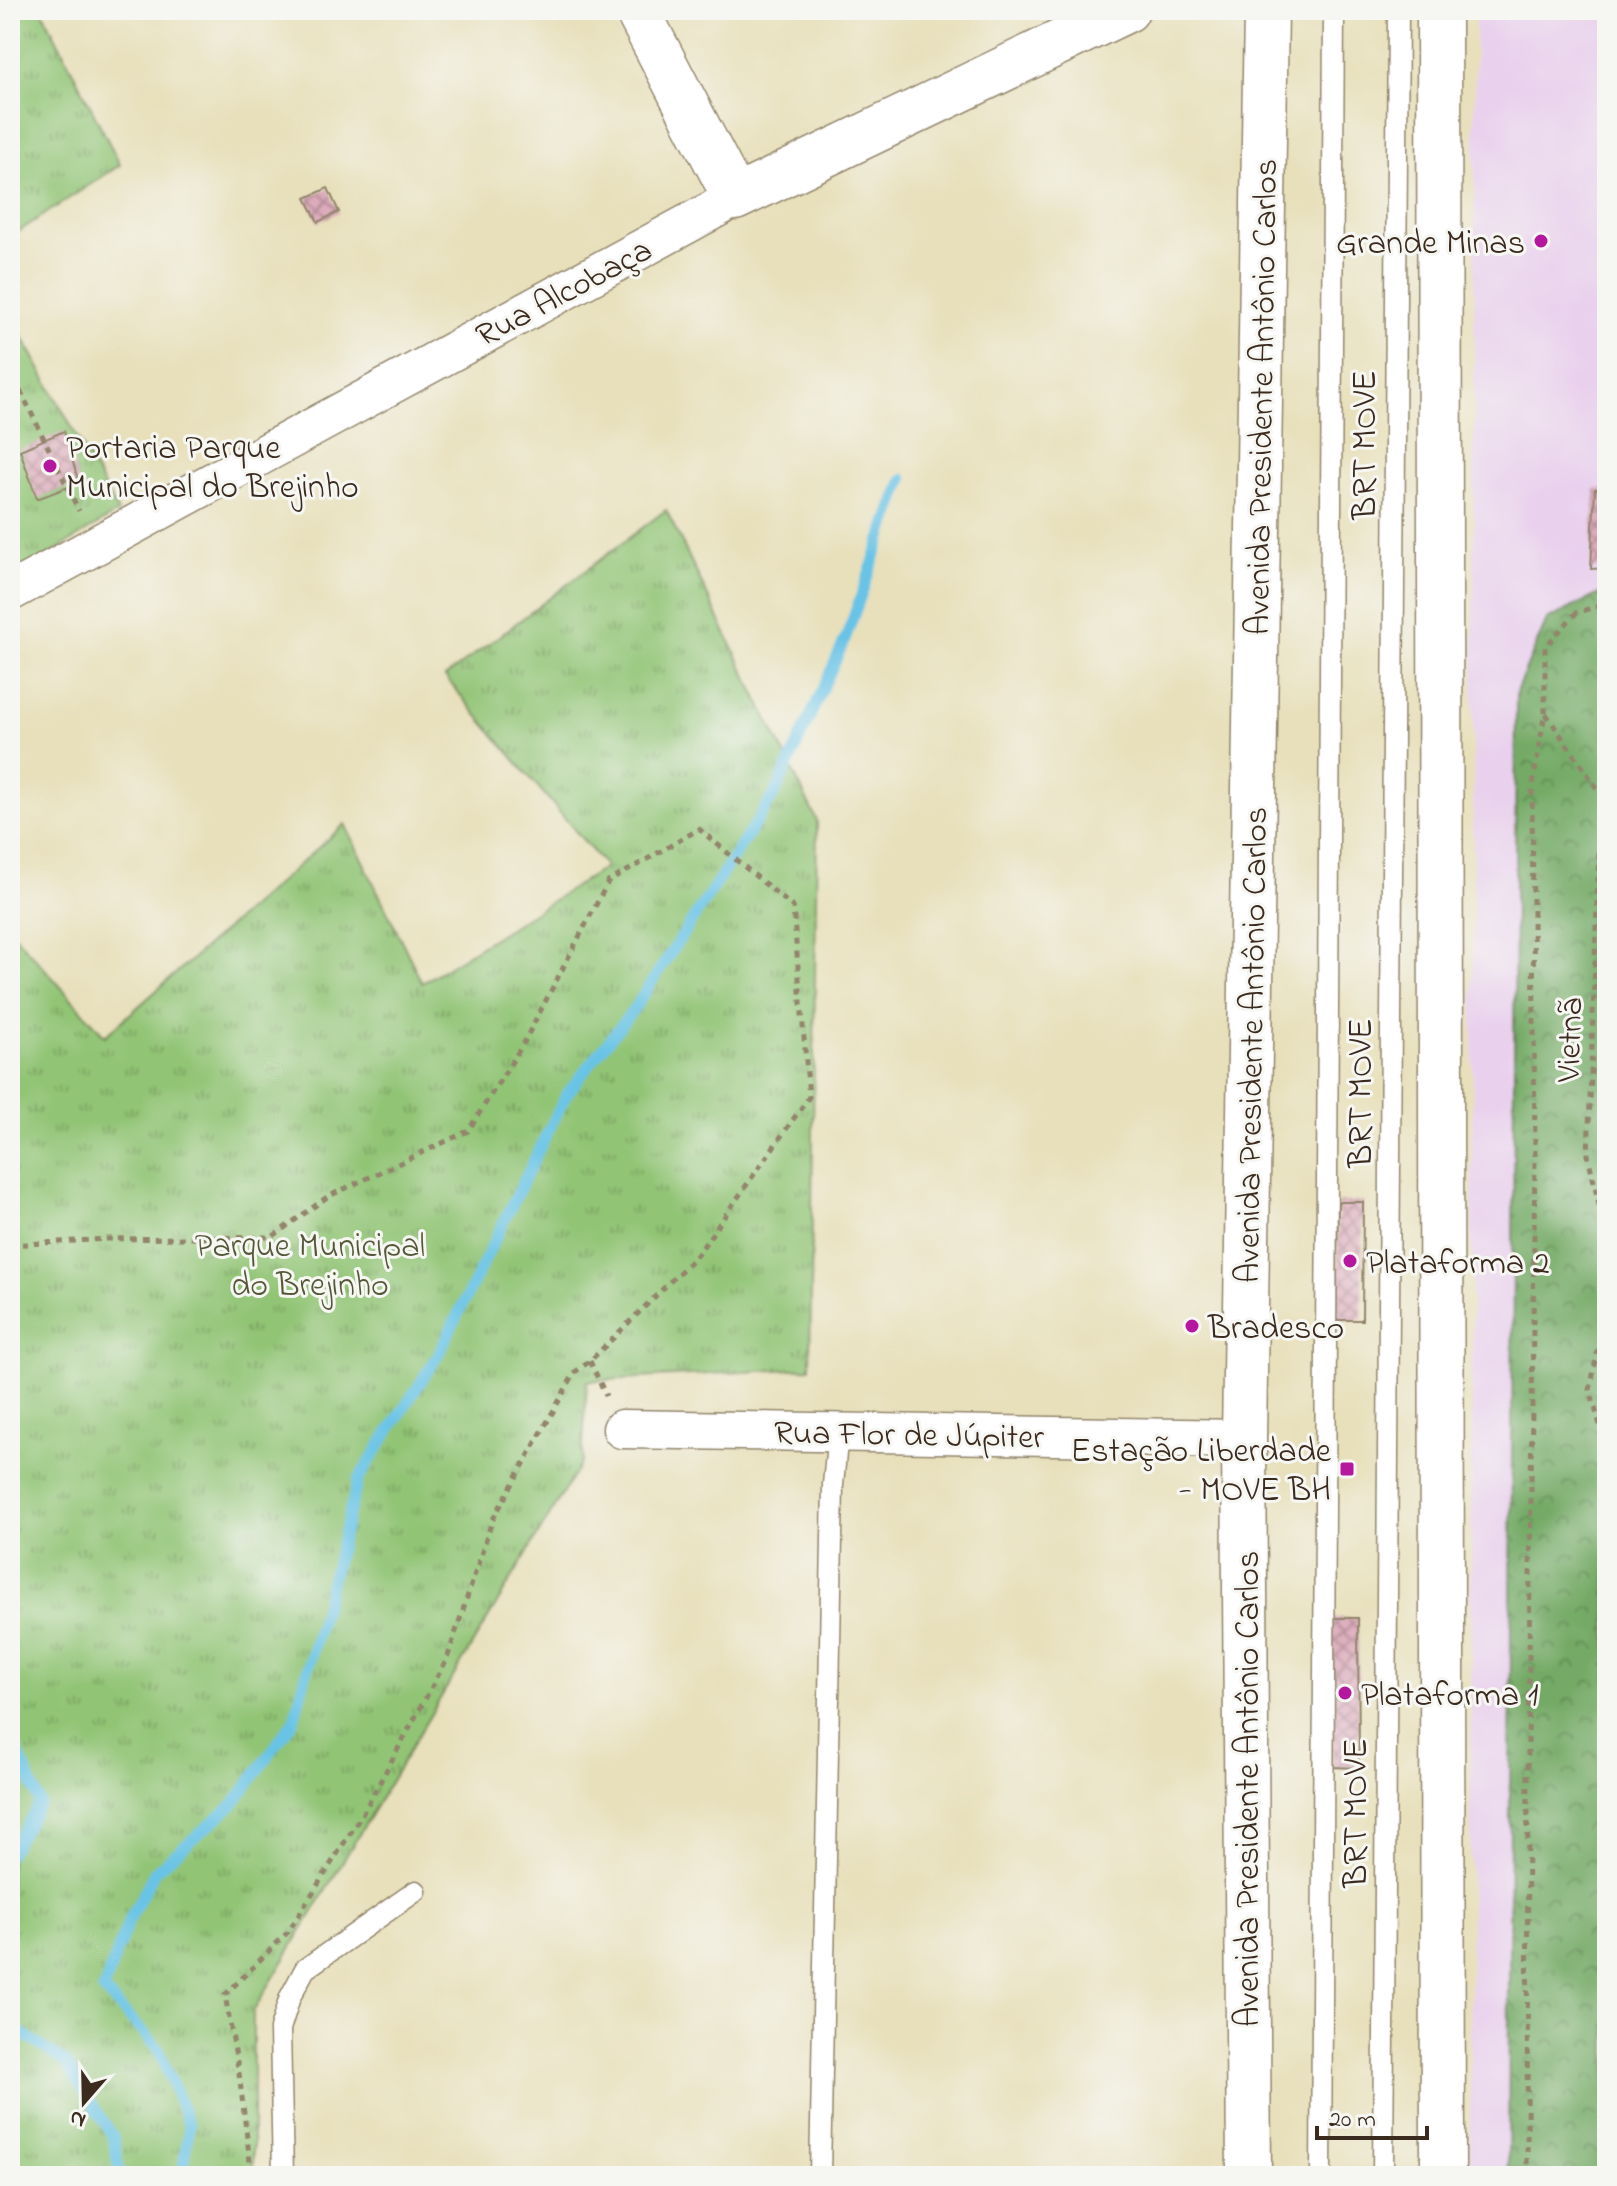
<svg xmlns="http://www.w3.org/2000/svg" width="1617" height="2186" viewBox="0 0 1617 2186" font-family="'Indie Flower',sans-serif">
	<defs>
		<pattern id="grass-tufts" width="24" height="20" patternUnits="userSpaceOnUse" patternTransform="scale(2)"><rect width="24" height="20" fill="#91c475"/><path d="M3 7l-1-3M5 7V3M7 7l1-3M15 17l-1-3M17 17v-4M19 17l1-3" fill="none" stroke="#789f5f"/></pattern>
		<pattern id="forest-crowns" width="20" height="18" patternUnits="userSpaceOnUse" patternTransform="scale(2)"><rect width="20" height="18" fill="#74aa66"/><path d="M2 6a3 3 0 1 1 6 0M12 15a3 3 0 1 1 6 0" fill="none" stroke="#608b53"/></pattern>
		<pattern id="building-cross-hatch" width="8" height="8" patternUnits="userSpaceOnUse" patternTransform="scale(2)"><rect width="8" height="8" fill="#ddacbc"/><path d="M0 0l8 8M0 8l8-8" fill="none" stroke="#b48c98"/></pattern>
	</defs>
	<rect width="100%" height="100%" fill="#f6f6f2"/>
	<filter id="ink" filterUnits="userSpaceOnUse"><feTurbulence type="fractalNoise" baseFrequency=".0125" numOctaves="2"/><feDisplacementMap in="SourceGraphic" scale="16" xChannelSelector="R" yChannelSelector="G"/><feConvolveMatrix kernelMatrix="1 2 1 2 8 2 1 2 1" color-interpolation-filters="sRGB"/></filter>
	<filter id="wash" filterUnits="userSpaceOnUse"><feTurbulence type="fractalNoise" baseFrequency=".006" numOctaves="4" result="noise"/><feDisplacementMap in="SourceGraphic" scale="32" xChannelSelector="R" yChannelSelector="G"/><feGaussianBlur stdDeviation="1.8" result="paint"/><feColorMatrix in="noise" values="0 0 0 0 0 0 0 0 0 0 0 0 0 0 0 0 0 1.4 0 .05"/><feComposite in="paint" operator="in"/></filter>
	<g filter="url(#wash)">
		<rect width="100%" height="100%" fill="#e8e0bb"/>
		<path fill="#e9d1ed" d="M1475,15l132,4v2157h-137z"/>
		<g fill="url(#grass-tufts)" stroke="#66774a" stroke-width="2">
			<path d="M10,10h32l78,155 -110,72z"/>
			<path d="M10,314l108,198 -108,67z"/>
			<path d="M666,510l151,311 -7,547 -223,13 -5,80 -329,551v164h-243v-1246l95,106 240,-212 77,159 184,-116 -161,-190z"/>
		</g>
		<path fill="url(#forest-crowns)" stroke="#586a42" stroke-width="2" d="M1607,590v1586h-99l8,-1484 31,-72z"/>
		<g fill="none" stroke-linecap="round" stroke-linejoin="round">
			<g stroke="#68c3e6" stroke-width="11">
				<path d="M10,1733l30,70 -30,50"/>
				<path d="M10,2025l56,38 47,73 7,40"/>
				<path d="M182,2176l7,-50 -31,-78 -55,-58 25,-68 27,-51 80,-68 59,-83 64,-240 80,-125 128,-260 70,-89 140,-214 70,-155 57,-158"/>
			</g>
		</g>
		<g id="blocks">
			<g fill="url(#building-cross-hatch)">
				<path d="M328,188l11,24 -21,10 -12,-24z"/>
				<path d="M64,431l15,52 -42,16 -17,-49z"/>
				<path d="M1595,489h12v79l-16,1z"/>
				<path d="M1338,1202h25l-1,118h-26z"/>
				<path d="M1332,1618h26l1,150 -27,-1z"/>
			</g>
		</g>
	</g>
	<g filter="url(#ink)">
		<use href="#blocks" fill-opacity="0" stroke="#92856c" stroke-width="2"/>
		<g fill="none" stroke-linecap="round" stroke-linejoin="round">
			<defs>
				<g id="service">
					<path d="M283,2176l-3,-147 10,-32 15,-28 111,-78"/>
					<path d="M820,2176l13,-691 5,-53"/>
					<path d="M1321,2176l13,-2166"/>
					<path d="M1383,2176l15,-2166"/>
				</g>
				<g id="minor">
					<path d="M10,592l725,-394"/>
					<path d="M622,1429l622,10"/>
				</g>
				<path id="tertiary" d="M637,10l98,188 392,-188"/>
				<g id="trunk">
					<path d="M1439,10l4,2166"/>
					<path d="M1249,2176l-5,-737 22,-1429"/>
				</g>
			</defs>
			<use href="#service" stroke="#92856c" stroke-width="23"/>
			<use href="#minor" stroke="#92856c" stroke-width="41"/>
			<use href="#tertiary" stroke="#92856c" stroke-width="47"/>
			<use href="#trunk" stroke="#92856c" stroke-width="47"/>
			<g stroke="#92856c" stroke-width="5" stroke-dasharray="6 6" stroke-linecap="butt">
				<path d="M10,369l69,142"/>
				<path d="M1546,714l55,80 -13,361 19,86"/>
				<path d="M10,1245l97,-6 165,-2 55,-40 141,-66 55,-87 85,-162 91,-53 94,78 16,190 -112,158 -107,106 -15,11 -83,149 -45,138 -84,154 -75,119 -63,63 14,78 12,97"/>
				<path d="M1607,1302l-17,88 17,60"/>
				<path d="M590,1361l16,35"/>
				<path d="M1527,2176l1,-432 7,-590 -3,-364 13,-78v-65l31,-34 31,-10"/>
			</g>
			<use href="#service" stroke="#fff" stroke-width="20"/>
			<use href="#minor" stroke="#fff" stroke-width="38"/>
			<use href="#tertiary" stroke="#fff" stroke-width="44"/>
			<use href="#trunk" stroke="#fff" stroke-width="44"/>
		</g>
	</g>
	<g fill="#b5179e" stroke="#f6f6f2" stroke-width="3">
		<circle cx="1541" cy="241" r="8"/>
		<circle cx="50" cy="466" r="8"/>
		<circle cx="1350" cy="1261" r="8"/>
		<circle cx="1192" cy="1326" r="8"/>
		<rect x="1339" y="1461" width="16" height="16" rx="4"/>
		<circle cx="1345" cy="1693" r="8"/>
	</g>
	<g text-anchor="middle" stroke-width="6" stroke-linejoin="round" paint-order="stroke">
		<g font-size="34" fill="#3b2a1e" stroke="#f6f6f2" text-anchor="start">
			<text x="1525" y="253" text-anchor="end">Grande Minas</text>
			<text x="66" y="458">Portaria Parque<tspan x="66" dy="39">Municipal do Brejinho</tspan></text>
			<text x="1366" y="1273">Plataforma 2</text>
			<text x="1208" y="1338">Bradesco</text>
			<text x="1331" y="1461" text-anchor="end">Estação Liberdade<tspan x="1331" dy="39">- MOVE BH</tspan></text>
			<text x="1361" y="1705">Plataforma 1</text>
		</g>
		<g font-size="34" fill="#3b2a1e" stroke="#f6f6f2">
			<text transform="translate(563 291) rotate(-28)" y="12">Rua Alcobaça</text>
			<text transform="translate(1260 397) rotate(-89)" y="12">Avenida Presidente Antônio Carlos</text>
			<text transform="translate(1363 445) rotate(-90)" y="12">BRT MOVE</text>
			<text transform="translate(1568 1040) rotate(-88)" y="12">Vietnã</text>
			<text transform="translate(1250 1045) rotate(-89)" y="12">Avenida Presidente Antônio Carlos</text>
			<text transform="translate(1359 1093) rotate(-90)" y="12">BRT MOVE</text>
			<text transform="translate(909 1433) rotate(1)" y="12">Rua Flor de Júpiter</text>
			<text transform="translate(1246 1789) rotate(-90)" y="12">Avenida Presidente Antônio Carlos</text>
			<text transform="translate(1354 1813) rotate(-90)" y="12">BRT MOVE</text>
		</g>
		<g font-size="34" fill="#555838" stroke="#f6f6f2">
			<text x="310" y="1256">Parque Municipal<tspan x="310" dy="39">do Brejinho</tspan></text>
		</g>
	</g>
	<rect width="1617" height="2186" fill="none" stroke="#f6f6f2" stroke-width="40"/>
	<g transform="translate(84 2102) rotate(200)" stroke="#f6f6f2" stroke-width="6" paint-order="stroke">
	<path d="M0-6L14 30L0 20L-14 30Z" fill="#3b2a1e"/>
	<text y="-12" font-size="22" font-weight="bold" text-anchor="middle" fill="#3b2a1e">N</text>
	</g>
	<path d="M1317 2126v12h110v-12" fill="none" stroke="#3b2a1e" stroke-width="4"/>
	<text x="1329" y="2126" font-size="24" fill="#3b2a1e" stroke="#f6f6f2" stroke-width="6" paint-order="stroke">20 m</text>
</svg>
